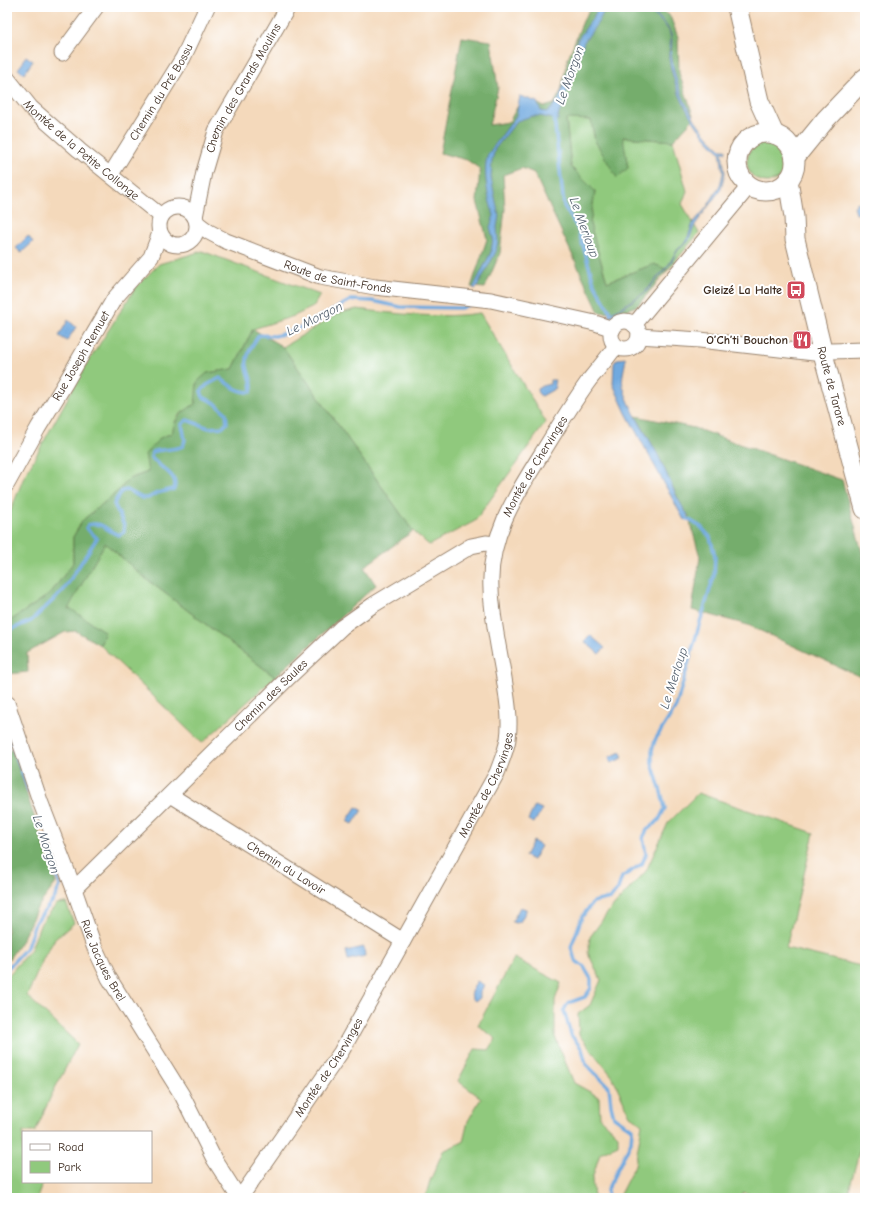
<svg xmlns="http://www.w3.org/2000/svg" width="872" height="1205" viewBox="0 0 872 1205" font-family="'Comic Neue',sans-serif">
	<rect width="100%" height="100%" fill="#fff"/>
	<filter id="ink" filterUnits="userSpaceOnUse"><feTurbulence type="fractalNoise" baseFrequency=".025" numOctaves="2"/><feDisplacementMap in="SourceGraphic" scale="8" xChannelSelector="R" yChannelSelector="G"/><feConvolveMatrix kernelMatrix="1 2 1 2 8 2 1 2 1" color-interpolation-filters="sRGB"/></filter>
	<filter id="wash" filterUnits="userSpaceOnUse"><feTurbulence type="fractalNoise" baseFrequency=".012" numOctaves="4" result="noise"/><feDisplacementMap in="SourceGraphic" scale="16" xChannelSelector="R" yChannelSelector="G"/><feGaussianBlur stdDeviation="0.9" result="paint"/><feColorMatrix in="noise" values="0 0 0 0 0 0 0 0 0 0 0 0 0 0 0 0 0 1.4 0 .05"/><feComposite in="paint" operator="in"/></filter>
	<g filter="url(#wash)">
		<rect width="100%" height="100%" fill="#f4d9bb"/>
		<g fill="#90c97d" stroke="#667a4e">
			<path d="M566,118l25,2 4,21 33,27 -6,-31 51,4 14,50 -5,13 17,29 -31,37 -14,-6 -47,18 -17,-58 5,-33 -24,-24z"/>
			<circle cx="767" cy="162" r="20"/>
			<path d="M202,251l118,44 -7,12 -19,9 -41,13 -20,40 -26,4 -12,31 -16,11 -4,7 -3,11 -12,5 -12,34 -19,7 -11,12 -35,29 -10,17v26l-23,31 -43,29v-103l17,-43 61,-110 51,-80 23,-23z"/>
			<path d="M357,309c38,5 85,10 123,4l66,109 -71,99 -46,24 -16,-14 -130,-184 54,-33z"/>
			<path d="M105,543l40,35 130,99 -73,66 -102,-98 5,-13 -38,-23z"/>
			<path d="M698,793l116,40 -28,115 79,19v162l-18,69h-87l-17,-6 -1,6h-120l-2,-4 15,-29 7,-41 -12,-9 -18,-39 -33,-41 -1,-21 12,-9 11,-25 -13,-27 2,-16 19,-26 37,-40 22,-48z"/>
			<path d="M66,903l8,20 -19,16 -11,18 -17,39 51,48 -27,52 -16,36h-12v50h20l-6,16h-30v-221l24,-28 10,-26 16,-19z"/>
			<path d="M514,958l47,25 -6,17v37l19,46 25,14 1,21 18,17v10l-18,8 -8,26 2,19h-169l5,-17 13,-30 20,-9 5,-21 13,-23 -23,-17 17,-32 14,1 7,-11 -18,-14z"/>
		</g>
		<g fill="#74ad6c" stroke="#586c45">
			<path d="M591,7h67l12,9 8,21 1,36 15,45 -21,23 -50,-4 5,31 -11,10 -22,-37 -4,-21 -25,-1 5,48 24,24 -5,33 17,58 47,-18 14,6 -30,35 -18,9 -21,-2 -65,-139 -12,-5 -19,7 2,34 -5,44 -15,35 -14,-1 16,-48 -10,-38 3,-32 -13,-9 -27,-7 22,-116 29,4 7,47 -9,37 20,-3 12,-22 12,1 11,6 10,-3 7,-13 7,-33 15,-37z"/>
			<path d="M253,329l30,18 130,184 -49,36 12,18 -101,92 -130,-99 -40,-35 -37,66h3l34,23 -5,13 -24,-14 -11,1 -38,21 1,19 -20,2 -1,-51 43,-29 23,-31v-26l10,-17 35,-29 11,-12 19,-7 -3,-18 15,-16 12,-5c5,-18 8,-19 23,-29l2,-22 10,-9 26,-4z"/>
			<path d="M636,416l58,12 148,52 23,83v116l-117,-54 -56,-15 8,-53 -12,-42 -7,-10 -23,-50z"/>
			<path d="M12,749l44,134 -19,25 -15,32 -13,19 -2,-1v-205z"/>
		</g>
		<g fill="#6fa9df" stroke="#556a7e">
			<path d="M599,7h7l-7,14 -15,21 -26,75v3l-18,-4h-8l-15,5 -22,28 -3,12 -1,17 8,38 -2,11 1,13 -2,12 -20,37 -3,-1 18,-36 2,-14 -3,-11 4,-12c-6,-14 -12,-46 -6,-61l28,-38 4,-20 17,6 4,9 7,1 11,-13 19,-60 14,-20z"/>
			<path d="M645,7h3c8,8 17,14 22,25 4,8 0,18 2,27 5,34 23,68 49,90h5v3h-4l3,21 -4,16 -26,36 -7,17 -10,8 -7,13 -25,29 -32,21 2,3 -6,2 -2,-3 1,-1 35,-21 25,-29 8,-14 9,-8 7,-19 14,-16 13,-22 3,-12 -3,-21c-27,-24 -45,-58 -51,-93 -1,-9 4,-19 0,-28 -6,-10 -16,-16 -24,-24z"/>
			<path d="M26,56l7,5 -9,13 -6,-5 6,-8 -1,-1z"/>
			<path d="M859,202l1,3 5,-1v8l-9,2 -2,-8 2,-1v-2z"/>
			<path d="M28,236l5,6 -12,11 -5,-5z"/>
			<path d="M68,320l8,7 -9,14 -8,-5z"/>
			<path d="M626,358c-1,9 -5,19 -3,28 6,23 24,48 35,69 10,20 17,42 30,60l-4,5 -58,-107 -13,-29 1,-21 3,-4z"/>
			<path d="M550,380h5l-1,4 2,4 -14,8c-3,-1 -5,-3 -5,-7l5,-3 8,-2z"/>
			<path d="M590,635l15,13 -6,6 -14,-12z"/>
			<path d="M621,752l2,6 -12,5 -2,-6z"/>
			<path d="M535,806l7,3 -8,14 -6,-3z"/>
			<path d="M356,807l6,3 -9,14 -6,-3z"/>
			<path d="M533,841l8,5 -8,14 -8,-4z"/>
			<path d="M520,907l6,2v2l-6,11 -5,1 -3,-1z"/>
			<path d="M364,947l1,9 -17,4 -2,-9z"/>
			<path d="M477,981l7,4 -4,8v5l-4,3 -4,-2 -1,-7z"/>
		</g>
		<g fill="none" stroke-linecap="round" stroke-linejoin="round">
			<g stroke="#6fa9df" stroke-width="3.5">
				<path d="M554,117l10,89 14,23 16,54 19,34"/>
				<path d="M7,631l24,-10 32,-30 34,-53 -11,-10 2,-3c16,-4 18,6 31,10l5,-3v-7l-10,-21 3,-6 5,-7 5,-1 15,8h6l9,-5 17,-4c6,-14 -15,-21 -23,-32l1,-5c11,-4 21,-1 31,-6l2,-6 -3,-16 5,-4 22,8 14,-1 4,-4 -1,-10 -11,-10 -12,-6 -2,-6 6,-6 13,-7c9,7 19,15 31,14 3,-9 -2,-16 -4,-25 -2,-12 6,-23 12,-32l16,1 18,-5 18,-9 40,-22 21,1 29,6 60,1 10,-4v-3"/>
				<path d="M7,731l22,61"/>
				<path d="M7,969l20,-22 8,-24 19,-24 6,-13 -9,-36"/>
				<path d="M608,1198l-1,-8 24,-48 1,-13 -18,-12 -3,-12 -2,-18 -23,-23 -4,-15 -11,-14 -7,-25 4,-7 17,-6 6,-9v-9l-7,-12 -9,-7 -4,-13 11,-30 11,-15 18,-4 7,-9 4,-12 20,-13 4,-10 -3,-16 4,-8 12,-10 6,-12 -4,-16 -9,-29v-12l3,-11 21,-33 24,-85 14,-46 1,-20 -5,-19 -9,-10 -15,-9 -2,-3"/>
			</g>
		</g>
	</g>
	<g filter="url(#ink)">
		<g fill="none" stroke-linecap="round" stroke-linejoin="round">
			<defs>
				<g id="minor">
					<path d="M62,53l34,-46"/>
					<path id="s1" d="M7,78l24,30 48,42 82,66"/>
					<path id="s2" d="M111,174l72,-116 24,-51"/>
					<circle cx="178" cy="226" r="19"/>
					<path id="s3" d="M195,217l9,-45 12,-41 72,-124"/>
					<path id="s4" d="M197,223l12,9 17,9 94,36 55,10 116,13 104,23 18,6"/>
					<circle cx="625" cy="335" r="14"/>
					<path d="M634,325l116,-140"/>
					<path d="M639,336l61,4 123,14 8,-3 34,-1"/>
					<path id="s5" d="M7,484l31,-56 28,-46 48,-83 37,-42 9,-24"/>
					<path id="s6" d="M7,703l33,98 34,88 20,57 15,32 73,117 32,64 25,39"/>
					<path id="s7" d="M170,795l233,146"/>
					<path id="s8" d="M74,889l214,-211 54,-51 31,-22 98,-59 15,-3 9,1"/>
					<path id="s9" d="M240,1198l46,-66 55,-80 156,-279c4,-11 9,-22 11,-34 3,-20 -1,-41 -4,-61 -5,-29 -12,-59 -13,-89 -3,-53 26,-96 53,-139 15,-24 29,-48 46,-71 9,-11 18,-22 26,-33"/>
				</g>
				<g id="major">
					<path d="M737,7l22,94 15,33"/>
					<circle cx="766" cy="162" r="29"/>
					<path d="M795,157l31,-38 39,-41"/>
					<path id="s10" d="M788,180l6,37 1,22 28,115 42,155"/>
				</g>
			</defs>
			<use href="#minor" stroke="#98826c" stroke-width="17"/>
			<use href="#major" stroke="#98826c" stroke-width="21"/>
			<use href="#minor" stroke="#fff" stroke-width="15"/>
			<use href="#major" stroke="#fff" stroke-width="19"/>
		</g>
	</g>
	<defs>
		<symbol id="bus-square" viewBox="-11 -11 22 22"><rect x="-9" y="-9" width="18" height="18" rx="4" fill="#d1495b" stroke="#fff"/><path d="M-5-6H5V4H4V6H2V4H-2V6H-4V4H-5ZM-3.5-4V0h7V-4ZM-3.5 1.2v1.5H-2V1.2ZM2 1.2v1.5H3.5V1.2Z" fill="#fff"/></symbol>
		<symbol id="restaurant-square" viewBox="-11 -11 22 22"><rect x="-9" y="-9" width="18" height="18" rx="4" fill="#d1495b" stroke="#fff"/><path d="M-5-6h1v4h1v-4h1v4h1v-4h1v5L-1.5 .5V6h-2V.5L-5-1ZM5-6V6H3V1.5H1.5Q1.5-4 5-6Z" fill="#fff"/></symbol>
	</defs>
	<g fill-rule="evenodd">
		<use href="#bus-square" x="785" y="279" width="22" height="22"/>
		<use href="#restaurant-square" x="791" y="329" width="22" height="22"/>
	</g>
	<g text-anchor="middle" stroke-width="4" stroke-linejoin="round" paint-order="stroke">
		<g font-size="12" fill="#3b2a1e" stroke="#fff">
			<text dy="4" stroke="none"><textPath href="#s3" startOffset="139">Chemin des Grands Moulins</textPath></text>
			<text dy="4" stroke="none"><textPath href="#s2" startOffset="96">Chemin du Pré Bossu</textPath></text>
			<text dy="4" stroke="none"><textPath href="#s1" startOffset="104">Montée de la Petite Collonge</textPath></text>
			<text dy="4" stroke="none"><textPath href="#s4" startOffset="152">Route de Saint-Fonds</textPath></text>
			<text dy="4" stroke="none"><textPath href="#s5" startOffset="148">Rue Joseph Remuet</textPath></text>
			<text dy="4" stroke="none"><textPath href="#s10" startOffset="211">Route de Tarare</textPath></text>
			<text dy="4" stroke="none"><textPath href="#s9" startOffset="817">Montée de Chervinges</textPath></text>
			<text dy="4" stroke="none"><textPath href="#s8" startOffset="276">Chemin des Saules</textPath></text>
			<text dy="4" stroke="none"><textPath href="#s9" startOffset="482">Montée de Chervinges</textPath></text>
			<text dy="4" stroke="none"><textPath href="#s7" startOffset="137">Chemin du Lavoir</textPath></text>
			<text dy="4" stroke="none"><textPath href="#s6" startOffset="275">Rue Jacques Brel</textPath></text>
			<text dy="4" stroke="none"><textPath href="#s9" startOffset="158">Montée de Chervinges</textPath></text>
		</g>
		<g font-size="12" font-weight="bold" fill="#3b2a1e" stroke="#fff" text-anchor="end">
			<text x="782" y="294">Gleizé La Halte</text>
			<text x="788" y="344">O’Ch’ti Bouchon</text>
		</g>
		<g font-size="13" font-style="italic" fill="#505d6b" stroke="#fff">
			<text transform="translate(569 75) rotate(-70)" y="5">Le Morgon</text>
			<text transform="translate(585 227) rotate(70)" y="5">Le Merloup</text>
			<text transform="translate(314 318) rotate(-26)" y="5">Le Morgon</text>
			<text transform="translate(673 678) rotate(-72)" y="5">Le Merloup</text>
			<text transform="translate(47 844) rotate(72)" y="5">Le Morgon</text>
		</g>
	</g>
	<rect width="872" height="1205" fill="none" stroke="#fff" stroke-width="24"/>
	<rect x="22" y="1131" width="130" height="52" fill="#ffffff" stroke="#b1aaa5"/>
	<rect x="30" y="1144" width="20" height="6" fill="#ffffff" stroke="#b1aaa5"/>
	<text x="58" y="1151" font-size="12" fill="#3b2a1e">Road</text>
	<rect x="30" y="1161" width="20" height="12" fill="#90c97d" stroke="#b1aaa5"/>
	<text x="58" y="1171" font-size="12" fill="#3b2a1e">Park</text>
</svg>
